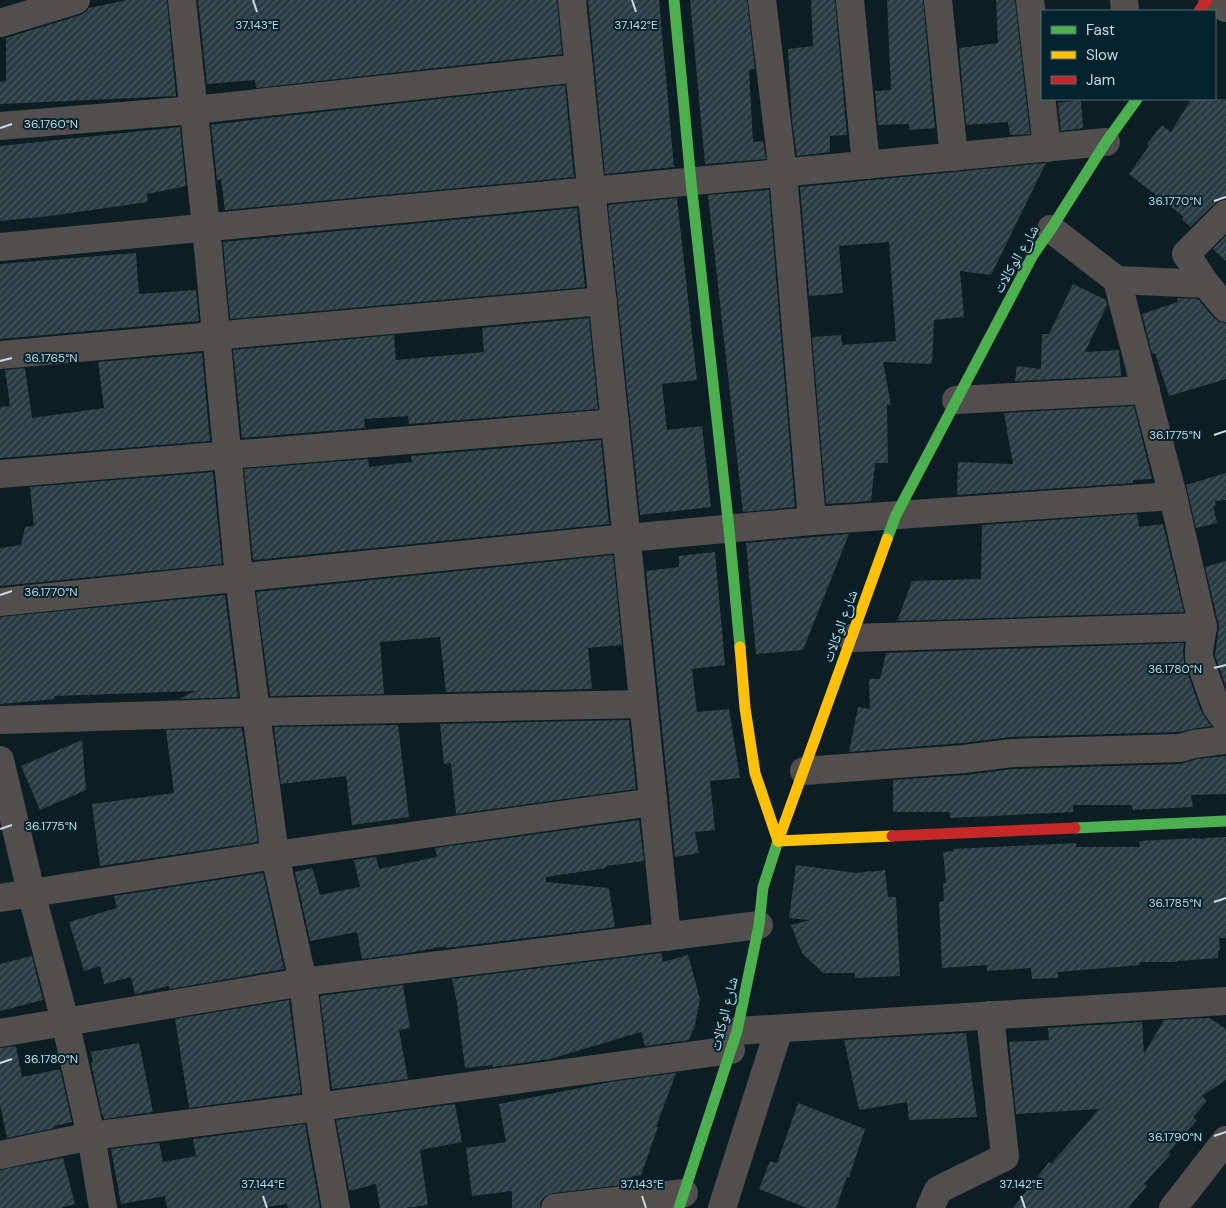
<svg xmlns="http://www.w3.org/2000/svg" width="1226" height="1208" viewBox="0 0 1226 1208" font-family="'DM Sans','Noto Naskh Arabic',sans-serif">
	<defs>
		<pattern id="building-hatch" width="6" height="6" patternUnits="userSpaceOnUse" patternTransform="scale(1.25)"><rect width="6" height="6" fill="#2a3c43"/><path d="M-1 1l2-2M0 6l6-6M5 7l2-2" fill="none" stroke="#48585e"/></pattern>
	</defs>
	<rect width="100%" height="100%" fill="#0c1e24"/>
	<g fill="url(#building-hatch)">
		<path d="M127,0h40l9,96 -176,8v-22l6,-1v-43l75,-23 6,-4 2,-3z"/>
		<path d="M198,0h359l5,54 -306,34 -1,-8 -48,4z"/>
		<path d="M588,0h71l15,167 -69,7z"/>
		<path d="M690,0h57l8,69 -6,1 4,72 10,-1 3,18 -61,5z"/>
		<path d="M811,0h24l12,135 -17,1v16l-33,4 -5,-35 -4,-72 25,-3z"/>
		<path d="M887,0h36l12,128 -26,2v-6l-31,1 -3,-34 16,-1z"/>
		<path d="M996,0h19l15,134 -20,1 -2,-13 -42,3 -7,-77 39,-5z"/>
		<path d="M565,85l9,92 -349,33 -4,-31 -4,1 -6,-55 48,-6z"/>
		<path d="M1191,99h35v100h-4l-7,4 -25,24 -8,-8 2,-2 -55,-43 20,-28 -2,-2 15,-19 9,7z"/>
		<path d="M1081,100l2,28 -22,3 -3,-28z"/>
		<path d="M180,127l6,59 -39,8 1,8 -98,14 -50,5v-75z"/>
		<path d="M1046,163l-55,112 -31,-4 4,46 -30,3 -2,44 -49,-2 8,43h-4l1,58h-13l-4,38 -45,3 -14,-167 29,-2 1,10 54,-4 -7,-99 -50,4 4,47 -34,3 -9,-109z"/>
		<path d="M769,190l26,317 -52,5 -35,-317z"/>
		<path d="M677,198l20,182 -35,4 5,46 35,-4 9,81 -71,8 -32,-310z"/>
		<path d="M577,208l8,79 -355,32 -7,-77z"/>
		<path d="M1226,236v25l-13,-12z"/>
		<path d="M136,253l3,41 57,-4 3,31 -199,18v-75z"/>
		<path d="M1073,284l33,16 1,5 -22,47 34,-2 2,26 -106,5 2,-15 24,3 1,-35h7z"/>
		<path d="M1177,298l21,1 16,19 6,4 6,1v56l-57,17 -14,-43 -3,1 -10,-40 36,-12z"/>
		<path d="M589,318l9,91 -189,15 -1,-8 -44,3 1,9 -123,10 -9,-88 161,-15 2,25 88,-8 -2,-24z"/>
		<path d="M202,353l8,88 -210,17v-51l10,-1 -5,-36 20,-2 7,50 72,-10 -6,-46z"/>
		<path d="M1134,406l18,73 -19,1v3l-176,12 1,-33 55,2 -9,-51z"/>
		<path d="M601,440l8,84 -356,36 -9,-91 124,-10 1,8 43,-5 -1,-6z"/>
		<path d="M213,472l9,92 -222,22v-38l21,-3 4,-18 9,-1 -4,-39z"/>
		<path d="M1226,473v27l-11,1 1,4 -3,1 4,17 -21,5 -10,-43z"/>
		<path d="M1137,514l2,13 24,-3 21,88 -287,9 15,-40 69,-2 1,-54z"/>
		<path d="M849,534l-46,116 -47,4 -10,-111z"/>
		<path d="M715,552l10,113 -33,4 5,43 32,-3 11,69 -30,3 5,49 -20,2 4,21 -24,4 -29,-286 33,-4v-11z"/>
		<path d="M613,555l9,90 -34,3 4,41 -146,3 -6,-55 -60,5 4,52 -114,2 -14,-104z"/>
		<path d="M1226,561v126l-11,-32 4,-29 -14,-59z"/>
		<path d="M225,595l13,102 -59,2 17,-8 -142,5 1,3 -55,5v-87z"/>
		<path d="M1184,643l-1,7 1,13 17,48 10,15 -19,3 -14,3 -167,5 -49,6 -113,9 9,-45 12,2 -1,-30h11l6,-26z"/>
		<path d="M629,720l7,69 -180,25 -5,-51 -7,1 -4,-40z"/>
		<path d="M398,725l11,92 -57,8 -6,-49 -65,8 -7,-57z"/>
		<path d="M242,728l16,114 -158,24 -8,-62 82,-11 -8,-63z"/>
		<path d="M82,740l4,50 -46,20 -19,-44z"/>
		<path d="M1226,756v38l-35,1 2,12 -60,3 -2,-5h-58v7l-123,6v-6h-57v-32l73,-5 47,-6 168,-5 16,-5z"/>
		<path d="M639,820l5,41 -38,5v2l-60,9v5l63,6 6,39 -169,21v-2l-38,7 -46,6 -5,-27 -47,9 -15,-69 17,-4 8,27 40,-8 -6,-27 22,-3 3,12 58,-12 -2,-9z"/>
		<path d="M1226,837v101h-7l1,12h-2v8l-41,3v1h-37v3l-82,7v6l-26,1 -1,-11 -44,3v-6l-45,3 -3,-66 5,-1 -1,-18h3l-3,-31 10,-1v-2l123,-6v4h64l-1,-6 61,-3v1l6,-1z"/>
		<path d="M796,865l61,8 14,-2v1l14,-2 3,27h8l4,79 -45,2v-5h-32l-21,-20 -11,-28 19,-5 -21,-2z"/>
		<path d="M263,873l21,96 -114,20 -1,-3 -34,8 -4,-17 -27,7 -4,-18 -16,5 -15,-49 48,-14 -3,-12z"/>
		<path d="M661,953l2,9 25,-7 12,44 -6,31 -2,1 -3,9 -44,6 -4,-14 -91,27 -57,8v-2l-28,3 -8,-65 -5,-24z"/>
		<path d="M32,956l11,44 -43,11v-47z"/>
		<path d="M403,985l7,43 -11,2 9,49 -76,10 -12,-93z"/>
		<path d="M289,1000l12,93 -112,15 -14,-89z"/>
		<path d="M1209,1018l17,11v51l-24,16 5,5 -14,16 4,3 -29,33 2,2 -26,29 3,2 -19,22h-115l36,-46 2,2 48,-55 -83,5 -7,-72 40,-2 -1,-12 94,-6 2,32 20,-34z"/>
		<path d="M966,1033l11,84 -68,3 -2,-18 -48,8 -15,-70z"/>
		<path d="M139,1043l14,69 -49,7 -1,-4h-1l-11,-52h2l-2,-11z"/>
		<path d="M16,1046l6,31 38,-8 12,53 -18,4 1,2 -48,10 -7,-34v-56z"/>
		<path d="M676,1073l-20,54h2l-17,48 -11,2v7l-77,9 -8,3 -4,5 -1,7h-28v-17l-40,5 -6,-48 40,-6 -7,-38 111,-22z"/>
		<path d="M798,1103l67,26 -16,48h-2l-11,31h-29l-48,-19 11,-28 7,2z"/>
		<path d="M455,1104l7,38 -42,8 8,55 -22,3h-26l-4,-24 -27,7 -13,-71z"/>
		<path d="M305,1124l15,84h-32l-1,-4 -27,4h-93l-2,-12 -44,8 -10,-55 48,-6 4,19 33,-6 -3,-17z"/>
		<path d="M63,1158l12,46 -15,4h-60v-38z"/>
	</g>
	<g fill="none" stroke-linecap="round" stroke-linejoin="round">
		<g stroke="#524e4e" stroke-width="28">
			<path d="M182,0l24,227 33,351 17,134 19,143 28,127 15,125 18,101"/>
			<path d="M572,0l95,937"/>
			<path d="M762,0l21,173 29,348"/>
			<path d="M850,0l16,165"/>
			<path d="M938,0l16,157"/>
			<path d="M1030,0l17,148"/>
			<path d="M1124,0l1,11"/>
			<path d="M1212,0l14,8"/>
			<path d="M0,23l76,-23"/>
			<path d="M0,126l194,-16 385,-42"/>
			<path d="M1051,229l66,51 56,216 30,131 -4,23v8l17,48 10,14"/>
			<path d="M0,247l1106,-105"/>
			<path d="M1117,280l89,4 20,24"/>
			<path d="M1206,284l-20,-30 40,-40"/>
			<path d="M0,355l603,-54"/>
			<path d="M956,400l190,-10"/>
			<path d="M0,474l615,-51"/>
			<path d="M0,602l627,-64 185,-17 361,-25"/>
			<path d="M851,638l352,-11"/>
			<path d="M0,720l256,-8 387,-8"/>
			<path d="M0,760l31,132 34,129 26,115 12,72"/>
			<path d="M804,771l160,-12 48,-6 168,-5 14,-4 32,-4"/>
			<path d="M0,898l275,-43 378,-53"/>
			<path d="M737,1031l489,-30"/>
			<path d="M0,1033l303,-51 456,-57"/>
			<path d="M0,1155l91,-19 227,-29 413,-57"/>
			<path d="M555,1208l129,-15"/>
			<path d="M722,1208l57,-179"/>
			<path d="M930,1208l8,-18 67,-33 -15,-142"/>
			<path d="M1173,1208l53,-68"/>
		</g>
		<g stroke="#4caf50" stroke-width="11">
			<path d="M674,0l17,182 38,347 11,118"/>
			<path d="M887,539l9,-24 137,-260 18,-26 55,-87 31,-43"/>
			<path d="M1075,828l151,-7"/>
			<path d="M679,1208l58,-177 22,-106 4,-38 15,-46"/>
		</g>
		<g stroke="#ffc107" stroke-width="11">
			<path d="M740,647l5,61 10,65 23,68 114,-5"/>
			<path d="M778,841l109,-302"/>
		</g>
		<g stroke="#c62828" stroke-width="11">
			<path d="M1199,11l8,-11"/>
			<path d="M892,836l183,-8"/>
		</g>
	</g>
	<path fill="none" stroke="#c9dbe3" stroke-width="2" d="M253,0l4,12M632,0l4,12M0,128l12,-4M1214,201l12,-4M0,361l12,-3M1214,435l12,-4M0,595l12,-4M1214,668l12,-3M0,829l12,-4M1214,902l12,-4M0,1063l12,-4M1214,1136l12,-4M263,1196l4,12M642,1196l4,12M1021,1196l4,12"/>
	<g text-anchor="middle" stroke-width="4" stroke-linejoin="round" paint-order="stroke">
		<g font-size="15" fill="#c9dbe3" stroke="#02222e">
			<text transform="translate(1016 259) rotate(-60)" y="5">شارع الوكالات</text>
			<text transform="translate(840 626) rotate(-70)" y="5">شارع الوكالات</text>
			<text transform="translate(724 1014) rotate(-76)" y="5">شارع الوكالات</text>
		</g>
	</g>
	<g font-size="12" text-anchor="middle" fill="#c9dbe3" stroke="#02222e" stroke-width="4" stroke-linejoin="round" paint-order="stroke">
		<text x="257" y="29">37.143°E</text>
		<text x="636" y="29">37.142°E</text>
		<text x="51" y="128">36.1760°N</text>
		<text x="1175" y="205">36.1770°N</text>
		<text x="51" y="362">36.1765°N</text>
		<text x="1175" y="439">36.1775°N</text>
		<text x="51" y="596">36.1770°N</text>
		<text x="1175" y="673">36.1780°N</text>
		<text x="51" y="830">36.1775°N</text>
		<text x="1175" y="907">36.1785°N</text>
		<text x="51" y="1063">36.1780°N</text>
		<text x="1175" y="1141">36.1790°N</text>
		<text x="263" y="1188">37.144°E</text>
		<text x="642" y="1188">37.143°E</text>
		<text x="1021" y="1188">37.142°E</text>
	</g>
	<rect x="1041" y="10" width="175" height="90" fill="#02222e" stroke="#526c76"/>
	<rect x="1051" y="26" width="25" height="8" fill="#4caf50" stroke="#526c76"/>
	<text x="1086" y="35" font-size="15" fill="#c9dbe3">Fast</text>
	<rect x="1051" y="51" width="25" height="8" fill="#ffc107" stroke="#526c76"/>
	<text x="1086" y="60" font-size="15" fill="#c9dbe3">Slow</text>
	<rect x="1051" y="76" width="25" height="8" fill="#c62828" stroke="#526c76"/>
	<text x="1086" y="85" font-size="15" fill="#c9dbe3">Jam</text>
</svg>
